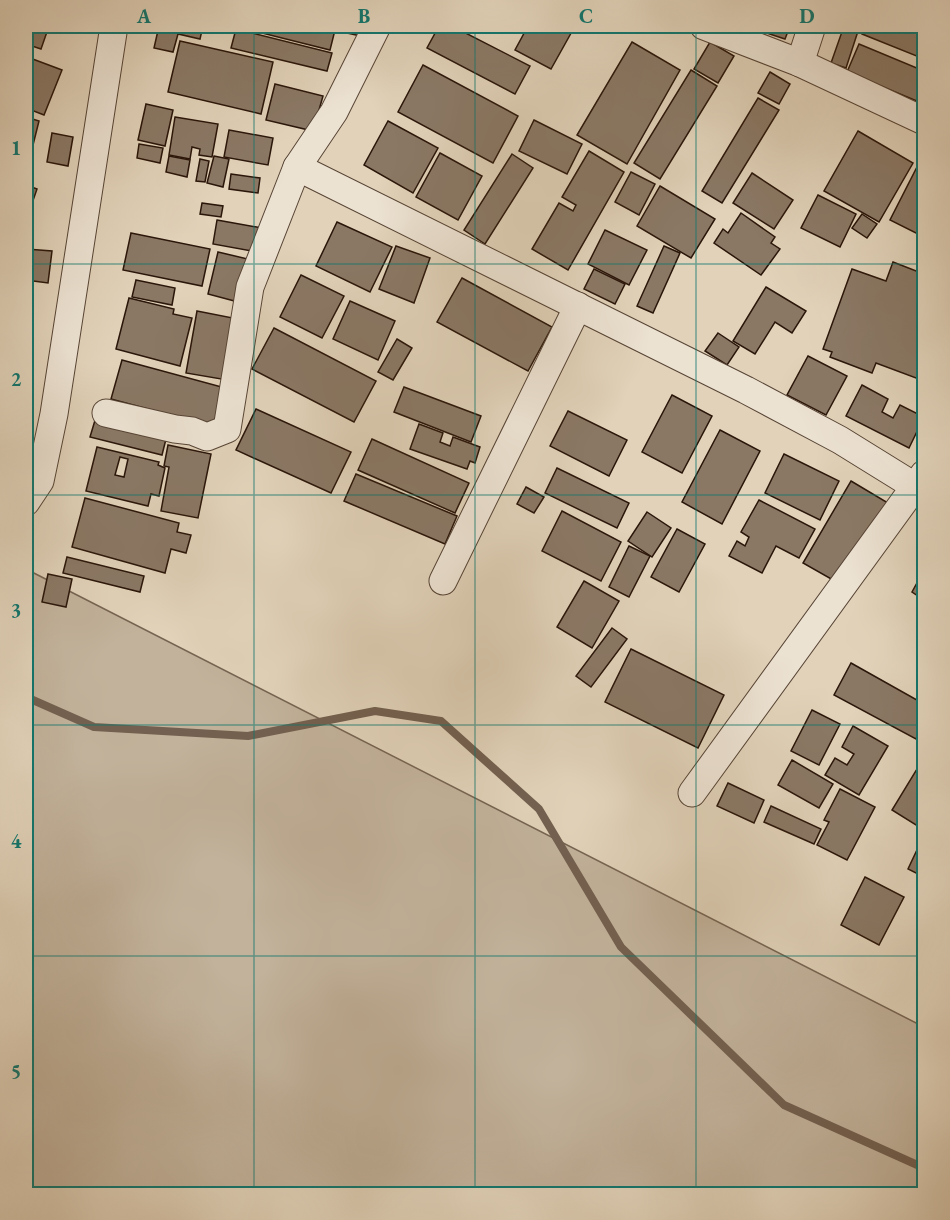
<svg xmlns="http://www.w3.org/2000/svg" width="950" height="1220" viewBox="0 0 950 1220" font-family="'EB Garamond',serif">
	<rect width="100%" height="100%" fill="#e1d2b9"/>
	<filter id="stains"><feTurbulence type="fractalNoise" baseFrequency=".00333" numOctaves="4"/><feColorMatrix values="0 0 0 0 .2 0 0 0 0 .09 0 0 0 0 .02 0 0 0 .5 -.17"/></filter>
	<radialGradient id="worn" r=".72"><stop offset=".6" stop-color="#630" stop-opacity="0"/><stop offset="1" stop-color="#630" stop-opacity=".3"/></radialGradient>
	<path fill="#c2b29b" stroke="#766452" stroke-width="1.5" d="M26,569l898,458v167h-898z"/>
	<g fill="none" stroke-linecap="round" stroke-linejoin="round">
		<path stroke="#736050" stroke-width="8" d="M26,697l68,30 154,9 127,-25 66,10 98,88 82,138 163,158 140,63"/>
	</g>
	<g fill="#8a7865" stroke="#2b160a" stroke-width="1.5" fill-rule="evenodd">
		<path d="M26,26h23l-8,23 -15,-5z"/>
		<path d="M159,26h44l-3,13 -22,-5 -5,18 -19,-4z"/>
		<path d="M234,26h102l-6,24z"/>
		<path d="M343,26h20l-2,10 -19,-4z"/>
		<path d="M439,26h13l78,40 -15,28 -88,-46z"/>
		<path d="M528,26h47l-24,43 -36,-19z"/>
		<path d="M745,26h45l-5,13z"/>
		<path d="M815,26h24l-3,7z"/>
		<path d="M844,26l15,2 -13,40 -15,-5z"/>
		<path d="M865,26h59v33l-62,-25z"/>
		<path d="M236,29l96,24 -5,18 -96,-23z"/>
		<path d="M180,41l93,21 -12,52 -93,-22z"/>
		<path d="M632,42l48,28 -53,94 -50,-29z"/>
		<path d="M710,42l24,14 -16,27 -24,-14z"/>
		<path d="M859,44l65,27v33l-77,-32z"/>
		<path d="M30,58l32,12 -18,45 -18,-7v-38z"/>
		<path d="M423,65l95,51 -25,47 -95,-51z"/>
		<path d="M691,70l26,16 -57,93 -26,-16z"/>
		<path d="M770,72l20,12 -11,20 -21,-11z"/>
		<path d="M275,84l48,12 -10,35 -47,-11z"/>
		<path d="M758,98l21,12 -57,93 -20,-12z"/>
		<path d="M146,104l27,6 -8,36 -27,-6z"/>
		<path d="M26,117l13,4 -13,52z"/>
		<path d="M175,117l43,7 -6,33 -13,-2 1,-6 -8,-2 -2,12 -21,-4z"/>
		<path d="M534,120l48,24 -15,30 -48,-23z"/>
		<path d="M388,121l50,27 -25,45 -49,-28z"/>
		<path d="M229,130l44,8 -5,27 -44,-8z"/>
		<path d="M858,131l55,32 -34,59 -55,-31z"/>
		<path d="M52,133l21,4 -5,29 -21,-4z"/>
		<path d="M139,144l24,4 -3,15 -23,-5z"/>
		<path d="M589,151l35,21 -56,98 -36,-21 27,-46 14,8 3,-6 -14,-8z"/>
		<path d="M440,153l42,23 -24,44 -42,-23z"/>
		<path d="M512,154l21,14 -48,76 -21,-14z"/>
		<path d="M169,156l21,4 -3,17 -21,-5z"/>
		<path d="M214,156l15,3 -6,28 -16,-4z"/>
		<path d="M200,159l9,2 -4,21 -9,-1z"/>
		<path d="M917,167l7,3v67l-34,-17z"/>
		<path d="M631,172l24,12 -16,31 -24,-13z"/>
		<path d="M752,173l41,27 -19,29 -41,-26z"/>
		<path d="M231,174l29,4 -2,15 -29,-4z"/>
		<path d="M26,185l11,4 -9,26 4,2 -6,19z"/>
		<path d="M660,186l55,33 -24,39 -54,-32z"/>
		<path d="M818,195l38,19 -16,33 -39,-19z"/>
		<path d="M202,203l21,3 -2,11 -21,-3z"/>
		<path d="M741,213l34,24 -4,6 9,6 -19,26 -47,-32 9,-14 5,4z"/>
		<path d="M862,214l15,10 -10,14 -15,-10z"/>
		<path d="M217,220l45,8 -4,24 -45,-8z"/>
		<path d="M337,222l55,25 -22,45 -54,-26z"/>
		<path d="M605,230l42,20 -18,35 -41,-21z"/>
		<path d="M131,233l79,16 -8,37 -79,-16z"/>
		<path d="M396,246l34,12 -16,45 -35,-14z"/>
		<path d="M664,246l16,7 -27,60 -16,-7z"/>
		<path d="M26,249l26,2 -4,32 -22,-3z"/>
		<path d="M218,252l34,8 -10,43 -34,-9z"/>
		<path d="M893,262l31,12v107l-48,-18 -4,10 -42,-16 2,-5 -9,-3 29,-80 34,12z"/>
		<path d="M594,269l31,15 -10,20 -31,-15z"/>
		<path d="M301,275l43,21 -22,42 -42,-21z"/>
		<path d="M462,278l90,49 -24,44 -91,-49z"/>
		<path d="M136,280l39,8 -3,17 -40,-8z"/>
		<path d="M766,287l40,24 -14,22 -17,-11 -20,32 -22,-13z"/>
		<path d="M129,298l45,11 -1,5 19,4 -12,48 -64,-17z"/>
		<path d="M350,301l45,20 -17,39 -45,-21z"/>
		<path d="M197,311l41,8 -11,61 -41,-7z"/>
		<path d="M274,328l102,53 -22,41 -102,-53z"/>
		<path d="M718,333l21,14 -12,18 -22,-14z"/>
		<path d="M397,339l15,9 -19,32 -15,-8z"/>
		<path d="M808,356l39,20 -21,39 -39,-20z"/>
		<path d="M122,360l107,29 -11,39 -107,-29z"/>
		<path d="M862,385l26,14 -6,13 11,6 7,-13 24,12 -15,31 -63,-32z"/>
		<path d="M404,387l77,29 -10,26 -77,-30z"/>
		<path d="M672,395l40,21 -30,57 -40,-21z"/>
		<path d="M256,409l95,43 -20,41 -95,-43z"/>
		<path d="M568,411l59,29 -18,36 -59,-30z"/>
		<path d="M96,417l71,18 -5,20 -72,-18z"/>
		<path d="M419,424l24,9 -3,9 10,4 3,-9 27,10 -5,16 -5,-2 -3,8 -57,-20z"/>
		<path d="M720,430l40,21 -38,73 -40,-22z"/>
		<path d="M372,439l97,44 -14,30 -97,-43z"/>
		<path d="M168,445l43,9 -13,64 -37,-7 8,-44 -5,-1z"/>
		<path d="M97,447l62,15 -1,3 7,3 -6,28 -8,-2 -3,12 -62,-15zM120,457l8,2 -4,18 -9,-2z"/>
		<path d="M784,454l55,27 -19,39 -55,-27z"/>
		<path d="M557,468l72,35 -12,25 -72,-35z"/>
		<path d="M356,474l101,42 -12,28 -101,-43z"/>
		<path d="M851,481l37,22 -48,81 -37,-21z"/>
		<path d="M526,487l18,10 -10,16 -17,-9z"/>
		<path d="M85,498l94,25 -2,9 14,3 -5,18 -15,-4 -6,24 -93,-26z"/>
		<path d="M759,500l56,29 -16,29 -23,-12 -14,27 -33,-17 8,-15 8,5 4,-9 -8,-5z"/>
		<path d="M562,511l59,31 -20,39 -59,-30z"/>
		<path d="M647,512l24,16 -19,29 -24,-16z"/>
		<path d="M677,529l28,15 -26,48 -28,-15z"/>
		<path d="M629,546l21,10 -21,41 -20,-10z"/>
		<path d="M67,557l77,19 -4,16 -77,-19z"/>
		<path d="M924,570v30l-12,-8z"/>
		<path d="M48,574l24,5 -6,28 -24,-5z"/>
		<path d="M584,581l35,20 -27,47 -35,-21z"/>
		<path d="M612,628l15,11 -36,48 -15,-11z"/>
		<path d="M631,649l93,46 -26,53 -93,-46z"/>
		<path d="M851,663l73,41v19l-8,16 -82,-44z"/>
		<path d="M812,710l28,14 -21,41 -28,-14z"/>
		<path d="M853,726l35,20 -29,49 -34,-20 10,-17 12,7 7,-11 -12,-7z"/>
		<path d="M792,760l41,24 -14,24 -41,-23z"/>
		<path d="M920,764l4,3v63l-32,-20z"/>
		<path d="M728,783l36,17 -10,23 -37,-17z"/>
		<path d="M840,789l35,18 -28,53 -30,-15 12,-23 -5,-2z"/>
		<path d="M771,806l50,23 -7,15 -50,-22z"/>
		<path d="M924,835v42l-16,-8z"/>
		<path d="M865,877l39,20 -25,48 -38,-20z"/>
	</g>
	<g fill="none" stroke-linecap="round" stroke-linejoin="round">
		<defs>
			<g id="minor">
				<path d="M704,26l96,37 124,58"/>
				<path d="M800,63l12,-37"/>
				<path d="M297,167l449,223 94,50 84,52"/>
				<path d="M106,413l69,16 17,2 15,6 20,-8 23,-142 47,-120 37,-55 43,-86"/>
				<path d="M26,502l14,-21 14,-67 60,-388"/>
				<path d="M443,581l135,-275"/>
				<path d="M692,793l232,-319"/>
			</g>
		</defs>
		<use href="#minor" stroke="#584536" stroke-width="29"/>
		<use href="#minor" stroke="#ece2d2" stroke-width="27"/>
	</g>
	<path fill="none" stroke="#0f766e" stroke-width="1.5" stroke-opacity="0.55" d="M254,26v1168M475,26v1168M696,26v1168M26,264h898M26,495h898M26,725h898M26,956h898"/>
	<rect width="950" height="1220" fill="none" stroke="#e1d2b9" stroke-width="66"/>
	<rect x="33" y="33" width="884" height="1154" fill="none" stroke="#0f766e" stroke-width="2"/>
	<g font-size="20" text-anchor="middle" font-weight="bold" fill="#0f766e">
		<text x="144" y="23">A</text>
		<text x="364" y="23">B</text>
		<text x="586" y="23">C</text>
		<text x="807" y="23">D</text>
		<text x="16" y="155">1</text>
		<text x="16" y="386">2</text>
		<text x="16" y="617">3</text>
		<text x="16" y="848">4</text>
		<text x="16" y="1078">5</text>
	</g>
	<rect width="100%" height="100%" filter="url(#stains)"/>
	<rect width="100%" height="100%" fill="url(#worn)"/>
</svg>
